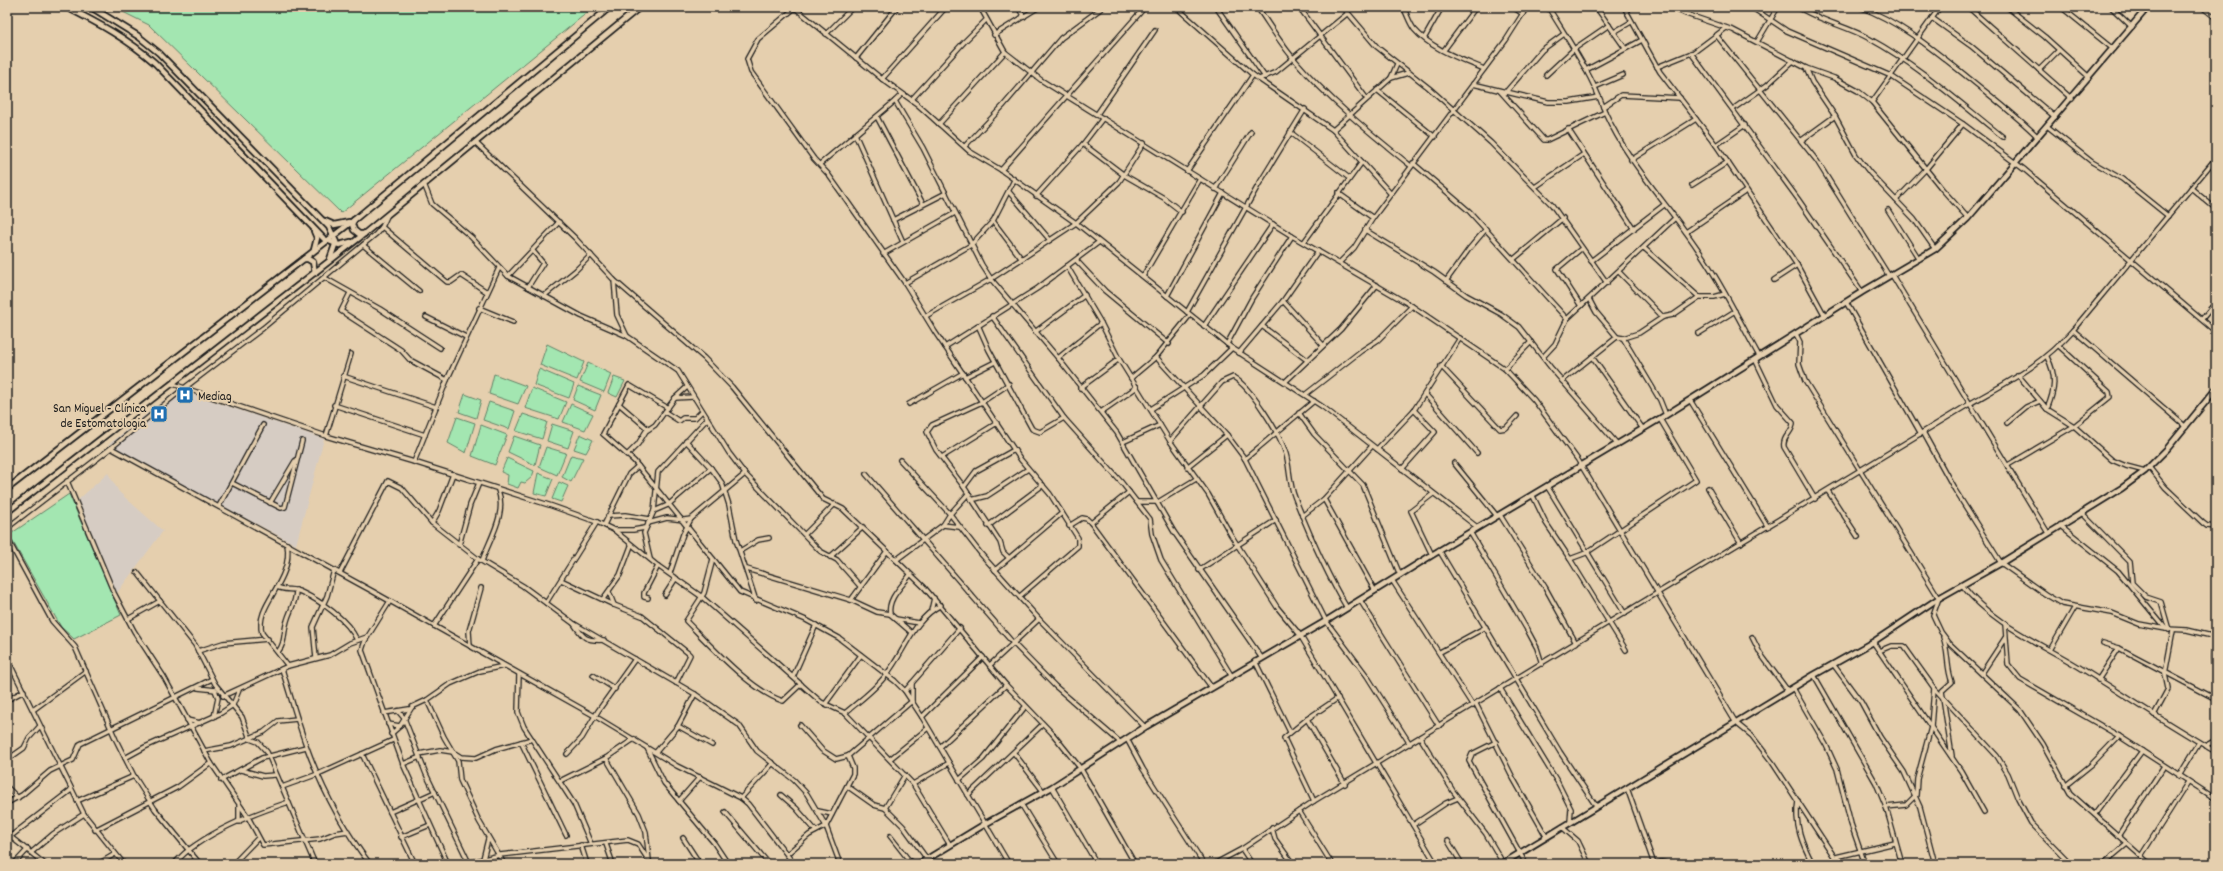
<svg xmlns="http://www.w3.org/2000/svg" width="2223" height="871" viewBox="0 0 2223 871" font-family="Dekko,sans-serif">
	<rect width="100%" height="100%" fill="#e5cfae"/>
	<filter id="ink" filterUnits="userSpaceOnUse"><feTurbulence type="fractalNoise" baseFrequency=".025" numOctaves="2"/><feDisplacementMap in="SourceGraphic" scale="8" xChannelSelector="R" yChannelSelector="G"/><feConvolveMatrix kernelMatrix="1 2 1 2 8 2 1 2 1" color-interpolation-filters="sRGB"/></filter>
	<g filter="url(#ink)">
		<g fill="#d6ccc3">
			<path d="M178,389l146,50 -28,106 -188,-100z"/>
			<path d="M108,473l11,19 44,39 -46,62 -39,-93z"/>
		</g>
		<g fill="#a3e6b1" stroke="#608166">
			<path d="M113,7h481l-253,206 -192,-188z"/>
			<path d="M547,344l37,18 -7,18 -37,-15z"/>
			<path d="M588,363l23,11 -7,18 -24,-10z"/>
			<path d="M539,369l35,15 -5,14 -35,-13z"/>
			<path d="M494,374l32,12 -8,18 -29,-10z"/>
			<path d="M614,377l11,4 -8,16 -9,-4z"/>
			<path d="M578,386l23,9 -6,15 -22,-10z"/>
			<path d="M532,388l34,14 -7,17 -34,-11z"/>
			<path d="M465,394l16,6 -5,18 -17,-6z"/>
			<path d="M489,402l26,9 -6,18 -26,-9z"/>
			<path d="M571,404l22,10 -8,16 -22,-8z"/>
			<path d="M523,414l24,8 -5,17 -26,-8z"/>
			<path d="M457,417l18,6 -9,30 -18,-10z"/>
			<path d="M552,424l22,7 -6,17 -21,-7z"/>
			<path d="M481,425l26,10 -12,30 -23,-9z"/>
			<path d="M580,434l13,6 -7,13 -12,-4z"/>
			<path d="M514,436l26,9 -5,20 -27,-13z"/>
			<path d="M546,447l20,6 -9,22 -18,-8z"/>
			<path d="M571,455l12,3 -12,24 -9,-5z"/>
			<path d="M507,458l27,13 -2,6 -7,6 -4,-1 -3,6 -11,-4 1,-9 -7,-3z"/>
			<path d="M538,473l15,6 -7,17 -12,-3z"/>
			<path d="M559,482l9,4 -7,16 -9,-3z"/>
			<path d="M69,494l52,121 -47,24 -13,-12 -52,-92z"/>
		</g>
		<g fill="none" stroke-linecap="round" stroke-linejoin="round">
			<defs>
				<g id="minor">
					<path d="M796,7l-38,32 -11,20 4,13 63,87 14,15 77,109 30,49 86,128 29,34 28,44v8l-58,50"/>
					<path d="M980,7l25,45 36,28 251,156 120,70 93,63 29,31 44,60 158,263 16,13 20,26 67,102"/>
					<path d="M1018,7l6,10"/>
					<path d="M1176,7l77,68 80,55 58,64"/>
					<path d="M1216,7l49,70"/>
					<path d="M1257,7c12,17 23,36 37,52 34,40 76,74 117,107"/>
					<path d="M1299,7l68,92"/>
					<path d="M1343,7l34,40 52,41 62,55 61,62 55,78"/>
					<path d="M1403,7c4,7 6,15 11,22 17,20 47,30 70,40"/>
					<path d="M1513,7l10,7"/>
					<path d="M1596,7l29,41"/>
					<path d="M1624,7l36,65 56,73 81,120 28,51"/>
					<path d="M1671,7l15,7 47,16 73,38 28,10 24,13 14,11 70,87 26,29"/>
					<path d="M1751,7l36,24 104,45 72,48 62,46 191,162"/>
					<path d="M1798,7c22,14 49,19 72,32 48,26 90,64 133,98"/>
					<path d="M1860,7c41,15 76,45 110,72 23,19 47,37 68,58"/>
					<path d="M1968,7l104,92"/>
					<path d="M2007,7l38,30 44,40"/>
					<path d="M2061,7l52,42"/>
					<path d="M2111,7l21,20"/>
					<path d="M2202,7l14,11"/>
					<path d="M795,8l87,71 35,25 52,47 32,19 75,53 156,125 91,59 154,120"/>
					<path d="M1932,18l39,28 84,71"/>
					<path d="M1614,32l17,-10"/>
					<path d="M826,34l27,-27"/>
					<path d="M994,35l45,-28"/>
					<path d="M1717,36l100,125 72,115"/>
					<path d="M1425,37l17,-30"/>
					<path d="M1757,42l21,-35"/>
					<path d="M1444,50l32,-43"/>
					<path d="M1691,53l107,146 64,93"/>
					<path d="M856,58l41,-51"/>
					<path d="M1657,67l37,-15 32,-24"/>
					<path d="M1806,68l6,14 23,34 21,39 14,18 44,46 21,30"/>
					<path d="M1586,70l56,-30"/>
					<path d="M2039,70l20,-20"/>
					<path d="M1546,75l28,-26 35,-24"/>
					<path d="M1391,78l17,-5"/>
					<path d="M882,79l64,-72"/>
					<path d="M1259,79l17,-7 72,-59"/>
					<path d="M1473,84l75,18h21l30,-5"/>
					<path d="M1595,87l28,-12"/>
					<path d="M1377,90l58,47"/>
					<path d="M1500,91l44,49h3l58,-28c-13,-37 -36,-71 -57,-105"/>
					<path d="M1505,93l37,-43 22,-16"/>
					<path d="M902,94l-7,7 28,47 59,117 9,14 67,79 59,75 57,99 87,125"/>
					<path d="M912,99l53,-58 21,-21"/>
					<path d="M1872,102l68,-95"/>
					<path d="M1603,107l18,-12 59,3"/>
					<path d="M1733,109l34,-24 26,-24"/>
					<path d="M1605,112c23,51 61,90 92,136 24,34 42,72 62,108"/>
					<path d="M1097,114l58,-84"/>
					<path d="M877,117l46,87"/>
					<path d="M1103,118l-20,26 41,31 40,23 18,14"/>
					<path d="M939,124l66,-72"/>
					<path d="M2047,126l45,36 30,17 46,37"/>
					<path d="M1568,129l66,100"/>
					<path d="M1333,130l58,-52 6,-14"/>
					<path d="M1290,132l59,46"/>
					<path d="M855,134l48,108"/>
					<path d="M1802,140l33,-24"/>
					<path d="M476,143l99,95 39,42 90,78 28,29 91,112 20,10 81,78 82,98 46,48 29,36 54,95"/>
					<path d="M1716,145l29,-20"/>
					<path d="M965,146l38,-40 58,-68 42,-31"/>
					<path d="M1631,160l65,-41"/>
					<path d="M1413,163l56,48 98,108"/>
					<path d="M820,164l75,-63"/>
					<path d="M1001,170l144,-163"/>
					<path d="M1187,171l66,-96"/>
					<path d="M424,184l8,20 39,33 37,39 73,40 46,20 51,35 51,82 16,21 75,77 17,9 23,26"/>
					<path d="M1692,185l36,-23"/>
					<path d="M1535,187l49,-33"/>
					<path d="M2191,188l25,21"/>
					<path d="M1215,189l36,-57"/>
					<path d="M1009,192l41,48"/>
					<path d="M1338,193l35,25"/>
					<path d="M1036,196l47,-52"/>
					<path d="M1896,200l30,-31 37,-45"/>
					<path d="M1888,210l31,49"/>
					<path d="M893,220l53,-27"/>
					<path d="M993,221l28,37"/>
					<path d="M382,227l65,55h4l10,-7 26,17"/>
					<path d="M1365,230l69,42 32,23 35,19 18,13 33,42 66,76"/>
					<path d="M1686,232l60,-41"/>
					<path d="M1304,242l58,-80"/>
					<path d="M363,245l56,46"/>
					<path d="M1644,248l55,49h15l11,-3"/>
					<path d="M883,254l72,-41"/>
					<path d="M1514,259l49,-41"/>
					<path d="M1076,260l29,31 64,53"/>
					<path d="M1591,261l73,-56"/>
					<path d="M1339,263l15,-15 19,-30 133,-178 21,-33"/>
					<path d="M1067,266l34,57 18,36 51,82 38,53 23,41 46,72 23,28 136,229"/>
					<path d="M1619,272l44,45"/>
					<path d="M1892,275l156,258"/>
					<path d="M508,276l51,-54"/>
					<path d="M1143,276l57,-97"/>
					<path d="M325,278l55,31 60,39"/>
					<path d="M614,280l3,35 10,21"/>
					<path d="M1774,280l23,-15"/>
					<path d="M1446,281l23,-32 17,-20"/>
					<path d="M905,283l66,-38 22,-24 21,-41"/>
					<path d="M528,287l15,-24 -10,-12"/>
					<path d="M350,293l-9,18 60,39 9,10 37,20"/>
					<path d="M544,296l32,-26 15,-15"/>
					<path d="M1167,296l56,-103"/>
					<path d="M1589,299l7,13 21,25"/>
					<path d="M1283,301l40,44"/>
					<path d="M1846,302l75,132"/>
					<path d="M1581,306l-24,-37 25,-21"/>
					<path d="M479,308l34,14"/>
					<path d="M1187,312l72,-128 46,-75"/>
					<path d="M1190,315l-34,42 71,78 18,24 69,-58"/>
					<path d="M926,316l65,-37 85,-56 43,-41 25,-39"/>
					<path d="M992,316l72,102 58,65 28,36 2,15 9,26 70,115"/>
					<path d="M426,317l40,20"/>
					<path d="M2202,319l14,-17"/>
					<path d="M978,325l11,25 43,79 8,3 24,-14"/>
					<path d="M1204,326l69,-102"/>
					<path d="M1262,326l45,34"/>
					<path d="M2073,330l113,97"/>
					<path d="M1035,332l50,-37"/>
					<path d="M1698,334l37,-23"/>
					<path d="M1796,334l4,8 -1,22 6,17 134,217 -6,17 8,17 9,12 70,66 23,34 27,49 80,71"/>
					<path d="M1623,338l37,62 6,15"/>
					<path d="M1227,344l25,-46 40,-62"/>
					<path d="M945,347l93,-59 61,-46"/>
					<path d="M1239,353l44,-52 35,-50"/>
					<path d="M1543,357l12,-13 12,-25 108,-101"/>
					<path d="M1592,357l51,72"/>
					<path d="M2047,357c10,19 8,33 0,52"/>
					<path d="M1058,358l43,-35"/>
					<path d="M1755,359l22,46 16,18c0,10 -11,13 -9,24l31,52"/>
					<path d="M1441,366l59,63 6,-1 11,-12"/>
					<path d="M1505,369l26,-27"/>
					<path d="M2018,375l29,34 27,17 38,34 14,6 19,5"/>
					<path d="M343,376l93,31"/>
					<path d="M965,377l30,-15"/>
					<path d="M1131,378l25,-21"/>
					<path d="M1286,381l55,-52 36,-44"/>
					<path d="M1562,381l55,-44 6,1 16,-5 24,-16 10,-2 26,-18"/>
					<path d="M173,384l153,52 88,26 138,44 45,16 17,8 44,36 44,31 119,105 24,11 68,71 37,61"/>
					<path d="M1080,388l39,-29"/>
					<path d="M1306,394l55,-43 17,-11 34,-34"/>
					<path d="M1425,394l52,59"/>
					<path d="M675,398l18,-1"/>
					<path d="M1690,400l78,127"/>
					<path d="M619,404l29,25"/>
					<path d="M909,404l54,-31"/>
					<path d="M334,405l91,30"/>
					<path d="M668,408l-39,-23 -26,49 31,27 106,131 66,28 33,18 56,43 10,10 17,26 87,147"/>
					<path d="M1151,409l53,-34 28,-27"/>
					<path d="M665,412l14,9 4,-3h12l7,-7"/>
					<path d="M1101,412l36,-25"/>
					<path d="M1299,413l15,21 49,51 37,90"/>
					<path d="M2007,423l19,-16 14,-6"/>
					<path d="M1923,432l32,58 46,73 44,31 17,10 50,9 27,11 27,5"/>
					<path d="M326,436l25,-82"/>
					<path d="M686,441l25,27 11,15 7,22 7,35 20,61"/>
					<path d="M1170,441l52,-59 11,-5c18,10 47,57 53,77 4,14 3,30 9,44 15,38 31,75 52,110"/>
					<path d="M1123,442l37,-17"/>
					<path d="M111,448l261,143 221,124 84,51 64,32 7,6 46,60"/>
					<path d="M1377,449l37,-39 46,-72"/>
					<path d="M628,454l10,-10 8,-13 9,-6 20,-27 12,-11"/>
					<path d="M942,457l55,-34"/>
					<path d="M1245,459l81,162 41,55 43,68"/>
					<path d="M900,460l50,54 31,40 58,65 106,108"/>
					<path d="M414,462l33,-82 52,-112"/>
					<path d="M1454,463l43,53"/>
					<path d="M2008,465l66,-39 36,-29 -1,-5 -50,-46"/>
					<path d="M1187,467l40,-32"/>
					<path d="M2149,467l16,20 38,36 4,3 9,1"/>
					<path d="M1402,469l33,-37 -21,-22"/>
					<path d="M866,474l147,169 42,43 66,57"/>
					<path d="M67,481l47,112 20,38 30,46 47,86 37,54 15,28 57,-6 15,-6 13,-2"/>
					<path d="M232,483l49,25 4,-1 17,-66"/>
					<path d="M1547,486l78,128"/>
					<path d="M964,487l12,-16 38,-21"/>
					<path d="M1708,488l33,55"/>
					<path d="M1828,491l30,46"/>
					<path d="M1533,496l13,27 24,36 16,-6 110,-73 -36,-61"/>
					<path d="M1324,499l51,92"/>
					<path d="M971,500l16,-4 41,-27"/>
					<path d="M1137,502h21l38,-23"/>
					<path d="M270,503l25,-42"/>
					<path d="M219,506l44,-81"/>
					<path d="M654,511l14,-6 43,-37"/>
					<path d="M2081,512l49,50 2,21 14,14 15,5 8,28"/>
					<path d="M1500,515l45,72 31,56"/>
					<path d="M608,516l17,-1 25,4"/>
					<path d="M1302,516l22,-17 48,-53"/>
					<path d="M432,523l7,-12 14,-37"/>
					<path d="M648,523l19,-5 17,2 7,-1"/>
					<path d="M1091,523l38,-31"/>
					<path d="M604,525l25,-51 9,-8"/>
					<path d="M943,525l16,2"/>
					<path d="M2060,525l58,46 48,58 21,1 29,7"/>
					<path d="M988,526l55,-41"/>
					<path d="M1069,526l13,-8 5,1 4,4 121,165"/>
					<path d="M7,528l104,-80 72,-59 80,-61 113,-94 6,-7 5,-11"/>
					<path d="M614,530h19l12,-2"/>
					<path d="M1470,532l59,101 8,15 5,16"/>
					<path d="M805,534l30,-30"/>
					<path d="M7,538l45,83 23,26 41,93 18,36 21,33 45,55"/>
					<path d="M287,544c7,38 -33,60 -25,89l26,33"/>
					<path d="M459,545l11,-40 9,-22"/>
					<path d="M1439,550l121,202 36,54"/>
					<path d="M740,551l18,-11 11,-2"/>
					<path d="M1432,555l-21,-44 22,-17"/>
					<path d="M830,557l33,-30"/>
					<path d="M1008,557l-5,-5 -3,-10 -36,-55 -28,-37 -9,-18 5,-7 50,-23 27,-18"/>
					<path d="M650,559l-6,-26 10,-22 4,-39 49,-53"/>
					<path d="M713,559l-9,34 -18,28c24,24 65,70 97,80l18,-17"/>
					<path d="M1570,559l56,91"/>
					<path d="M896,560l47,-35 7,-11 18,-20"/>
					<path d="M482,561c8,-23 25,-47 16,-71"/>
					<path d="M747,569l104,31 26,12 13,2 22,19"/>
					<path d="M995,570l67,-57"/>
					<path d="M1199,570l77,-50"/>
					<path d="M137,572l23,29"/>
					<path d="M340,573l48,-92 14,7 30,35 46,36 45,27 50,37 122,71 44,31 18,26 37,29 13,14 19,32 14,38"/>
					<path d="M670,573l13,-39 8,-15 54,-45"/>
					<path d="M561,580l53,25 28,11 46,37 2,2 -14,28"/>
					<path d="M1392,580l81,126"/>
					<path d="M1962,585c30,39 76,57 117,82 45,28 90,58 137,85"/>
					<path d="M277,587c8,4 16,1 24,5 20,9 47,28 56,48"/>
					<path d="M609,592l5,13"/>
					<path d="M665,595l11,-17"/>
					<path d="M648,598l-4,-1v-4l14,-27"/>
					<path d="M603,599l17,-24 11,-29"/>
					<path d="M851,600l36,-49"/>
					<path d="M1360,600l79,126"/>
					<path d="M390,601l-25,40 -3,9 41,114 45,100"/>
					<path d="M546,603l51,-81"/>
					<path d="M931,611l3,-13"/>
					<path d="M890,614c-3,-15 12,-28 20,-39"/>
					<path d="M128,619l32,-18 35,44 20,39 27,33 8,22"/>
					<path d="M896,619l23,4"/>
					<path d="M574,624c10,15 12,17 30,16"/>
					<path d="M2005,624l3,40 12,15 99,57 97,63"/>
					<path d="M434,626l44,-67"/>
					<path d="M2215,636l-2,21 3,36"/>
					<path d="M1752,637l8,16 28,38"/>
					<path d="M1943,637c6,15 3,30 9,45l-10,9 10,65"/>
					<path d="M1873,642l88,129 23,41"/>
					<path d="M2103,643l16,5 97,51"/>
					<path d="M470,646l-1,-15 12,-43"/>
					<path d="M2050,650l25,-43"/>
					<path d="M198,651l25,-8 45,-4"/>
					<path d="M1879,651l12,-5h13l30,42 -3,39 -14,52 -1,16 -10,10 -20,2"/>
					<path d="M278,652c8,-10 5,-19 9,-31 3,-11 9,-18 9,-31"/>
					<path d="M1440,652l46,-25"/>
					<path d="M7,658l77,156 40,50"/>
					<path d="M316,658l-3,-31 14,-31 7,-26"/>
					<path d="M1255,661l35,71"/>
					<path d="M1833,664l28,38 19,35 24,35 16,35 15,57"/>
					<path d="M990,665l49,-46"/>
					<path d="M282,669c8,25 15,51 24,76 15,42 37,84 64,119"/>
					<path d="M1982,673l23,-35"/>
					<path d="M519,674l-1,38 6,15 50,77 17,40"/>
					<path d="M593,675l22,14"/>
					<path d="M1814,675l62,108 10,24 16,57"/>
					<path d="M793,677l23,-52"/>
					<path d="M2098,680l21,-32"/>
					<path d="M198,688l18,2"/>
					<path d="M1500,688l58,95 13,26 -1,13"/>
					<path d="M1793,688l33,57 11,24 14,55 14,40"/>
					<path d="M1934,688l63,68 11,18 10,25 13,24 40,41"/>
					<path d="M905,691l55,-63"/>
					<path d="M223,696l65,-30 42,-11 20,-12 17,-6"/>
					<path d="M7,700l17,-9"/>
					<path d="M427,700l17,37 14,24 2,19 19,41 25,43"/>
					<path d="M826,703l35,-48"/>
					<path d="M1476,704l37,74 33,58"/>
					<path d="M33,710l53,-39"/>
					<path d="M398,711l6,7 22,56 43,89"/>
					<path d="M384,713l25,-4"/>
					<path d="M845,713c14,-12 30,-23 41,-38 19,-23 26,-55 55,-70"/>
					<path d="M2154,715l14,-26 -3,-15 8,-43"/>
					<path d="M214,717l4,-19 -3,-8"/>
					<path d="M922,717l61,-60"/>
					<path d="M1307,719l38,65"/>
					<path d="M187,720l13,3"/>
					<path d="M388,724l12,2"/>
					<path d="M800,725l22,25 14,9 12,-3"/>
					<path d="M678,726l34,19"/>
					<path d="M391,734l9,-8 12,-19 15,-7 23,-16 30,-13 24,-5"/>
					<path d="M1420,737l33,54 33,43 17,29"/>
					<path d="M250,739l8,3 9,10 48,112"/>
					<path d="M1127,739l16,30 61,95"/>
					<path d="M521,742l45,93"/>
					<path d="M1496,742l-24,12 -3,7 57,103"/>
					<path d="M2205,746l11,-6"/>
					<path d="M940,747l66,-62"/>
					<path d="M647,748l17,35 50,60 14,21"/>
					<path d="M204,751l27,-5 33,-14 14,-11 19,-2"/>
					<path d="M656,752l22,-26 17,-32"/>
					<path d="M1014,753l29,38"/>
					<path d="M362,754l53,110"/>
					<path d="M419,754l21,-4 13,2 8,5 15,1 20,-9 36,-10"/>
					<path d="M567,754l15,-16 16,-27 37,-52"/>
					<path d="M125,758l20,-11 76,-34 12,-8 6,-15"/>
					<path d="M606,758l28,-19"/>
					<path d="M890,759l38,-31"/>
					<path d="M7,760l17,-12 5,-10 11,-12"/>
					<path d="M403,764l17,-7"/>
					<path d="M241,770l22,6 12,-1"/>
					<path d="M2179,776l20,-33"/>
					<path d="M221,780l41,-22 44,-11"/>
					<path d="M959,780l24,-21 42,-52"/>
					<path d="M560,781l46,-23 33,56 7,18 3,28"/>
					<path d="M913,784l36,-21"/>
					<path d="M847,786l27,19 11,3 18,18 24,33"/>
					<path d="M2065,786l26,-21 28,-29"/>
					<path d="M7,787l11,11"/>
					<path d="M282,787l36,-13 75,-34"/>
					<path d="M1052,787l45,77"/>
					<path d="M1627,788l27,76"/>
					<path d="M781,795l15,13 20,23"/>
					<path d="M968,795l75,-71"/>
					<path d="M741,798l32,-35"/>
					<path d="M77,801l57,-25"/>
					<path d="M679,801l21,-24"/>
					<path d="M1314,801l-30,-63 23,-19 31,-21"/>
					<path d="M1798,801c-4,23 4,43 15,63"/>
					<path d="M7,803l15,-8 28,-24 23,-11 7,-16 132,-65"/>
					<path d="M1021,804l37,60"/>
					<path d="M239,806v16"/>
					<path d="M885,808l20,-33"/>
					<path d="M818,811l14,3"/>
					<path d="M1299,811l33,53"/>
					<path d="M390,812l45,-20"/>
					<path d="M725,812l44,52"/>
					<path d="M2095,814l47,-63"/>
					<path d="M1413,825l33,-22 12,-5"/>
					<path d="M1562,827l16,14 11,23"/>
					<path d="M1272,828l3,11 18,25"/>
					<path d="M95,830l83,-43 33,-24"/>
					<path d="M7,834l38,30"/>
					<path d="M11,836l60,-46"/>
					<path d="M890,836l22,28"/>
					<path d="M2118,836l46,-70"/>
					<path d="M401,837l29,-12"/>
					<path d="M683,838l17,26"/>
					<path d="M1448,841l14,23"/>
					<path d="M606,844l7,20"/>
					<path d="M581,845l6,19"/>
					<path d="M1242,849l10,15"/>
					<path d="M32,852l21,-18 31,-20"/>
					<path d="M787,854l22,-19 17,-9 27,-52v-6l-5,-12 64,-55v-18"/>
					<path d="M2141,856l47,-74"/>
					<path d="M1836,857l59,-14"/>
					<path d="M483,859l5,-20"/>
					<path d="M14,864l14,-15"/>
					<path d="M98,864l17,-10"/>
					<path d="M174,864c5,-5 10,-11 16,-15 28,-21 65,-36 99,-47"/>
					<path d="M233,864l25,-26"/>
					<path d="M464,864l36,-9 128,-15 10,4 13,20"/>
					<path d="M1214,864l28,-15 72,-48 657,-398c39,-22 71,-38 102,-73l143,-172"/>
					<path d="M1656,864l5,-2 10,2"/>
					<path d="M2103,864l24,-20"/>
				</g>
				<g id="tertiary">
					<path d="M66,7c32,16 62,32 89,56l169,176 15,6 12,-3"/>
					<path d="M91,7l47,29 21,17 170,174 7,15 -6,17"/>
					<path d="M354,220l-2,4 2,6 5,4h5"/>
					<path d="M325,221l9,4 15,-3"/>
					<path d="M314,250l3,-12 -3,-7"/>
					<path d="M304,259h4l5,3 2,11"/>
					<path d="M7,489l347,-269 256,-213"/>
					<path d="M7,512l352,-274 281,-231"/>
					<path d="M919,864l66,-40 67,-37 93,-60 181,-106 106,-66 234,-140 196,-123 73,-43 33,-31 180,-211"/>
					<path d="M1502,864l312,-189 59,-33 66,-44 62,-35 121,-75 23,-17 22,-22 49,-60"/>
				</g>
			</defs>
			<use href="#minor" stroke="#1c1c1c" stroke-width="6"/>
			<use href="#tertiary" stroke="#1c1c1c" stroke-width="8"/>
			<use href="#minor" stroke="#e5cfae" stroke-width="3.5"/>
			<use href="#tertiary" stroke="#e5cfae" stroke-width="4.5"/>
		</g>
	</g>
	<defs>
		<symbol id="hospital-square" viewBox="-11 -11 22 22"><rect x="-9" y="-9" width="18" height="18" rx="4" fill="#1f6fb2" stroke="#e5cfae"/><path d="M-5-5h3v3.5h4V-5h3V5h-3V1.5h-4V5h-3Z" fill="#fff"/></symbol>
	</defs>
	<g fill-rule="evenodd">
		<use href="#hospital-square" x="175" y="385" width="20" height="20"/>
		<use href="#hospital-square" x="149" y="404" width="20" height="20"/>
	</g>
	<g text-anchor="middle" stroke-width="4" stroke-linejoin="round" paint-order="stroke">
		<g font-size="13" fill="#1c1c1c" stroke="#e5cfae" text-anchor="start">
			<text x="198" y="400">Mediag</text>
			<text x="146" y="412" text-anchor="end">San Miguel - Clínica<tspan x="146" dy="15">de Estomatologia</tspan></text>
		</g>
	</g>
	<rect width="2223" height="871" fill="none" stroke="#e5cfae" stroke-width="24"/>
	<rect x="12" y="12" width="2199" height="847" fill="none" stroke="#1c1c1c" stroke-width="1.5" filter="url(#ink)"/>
</svg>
